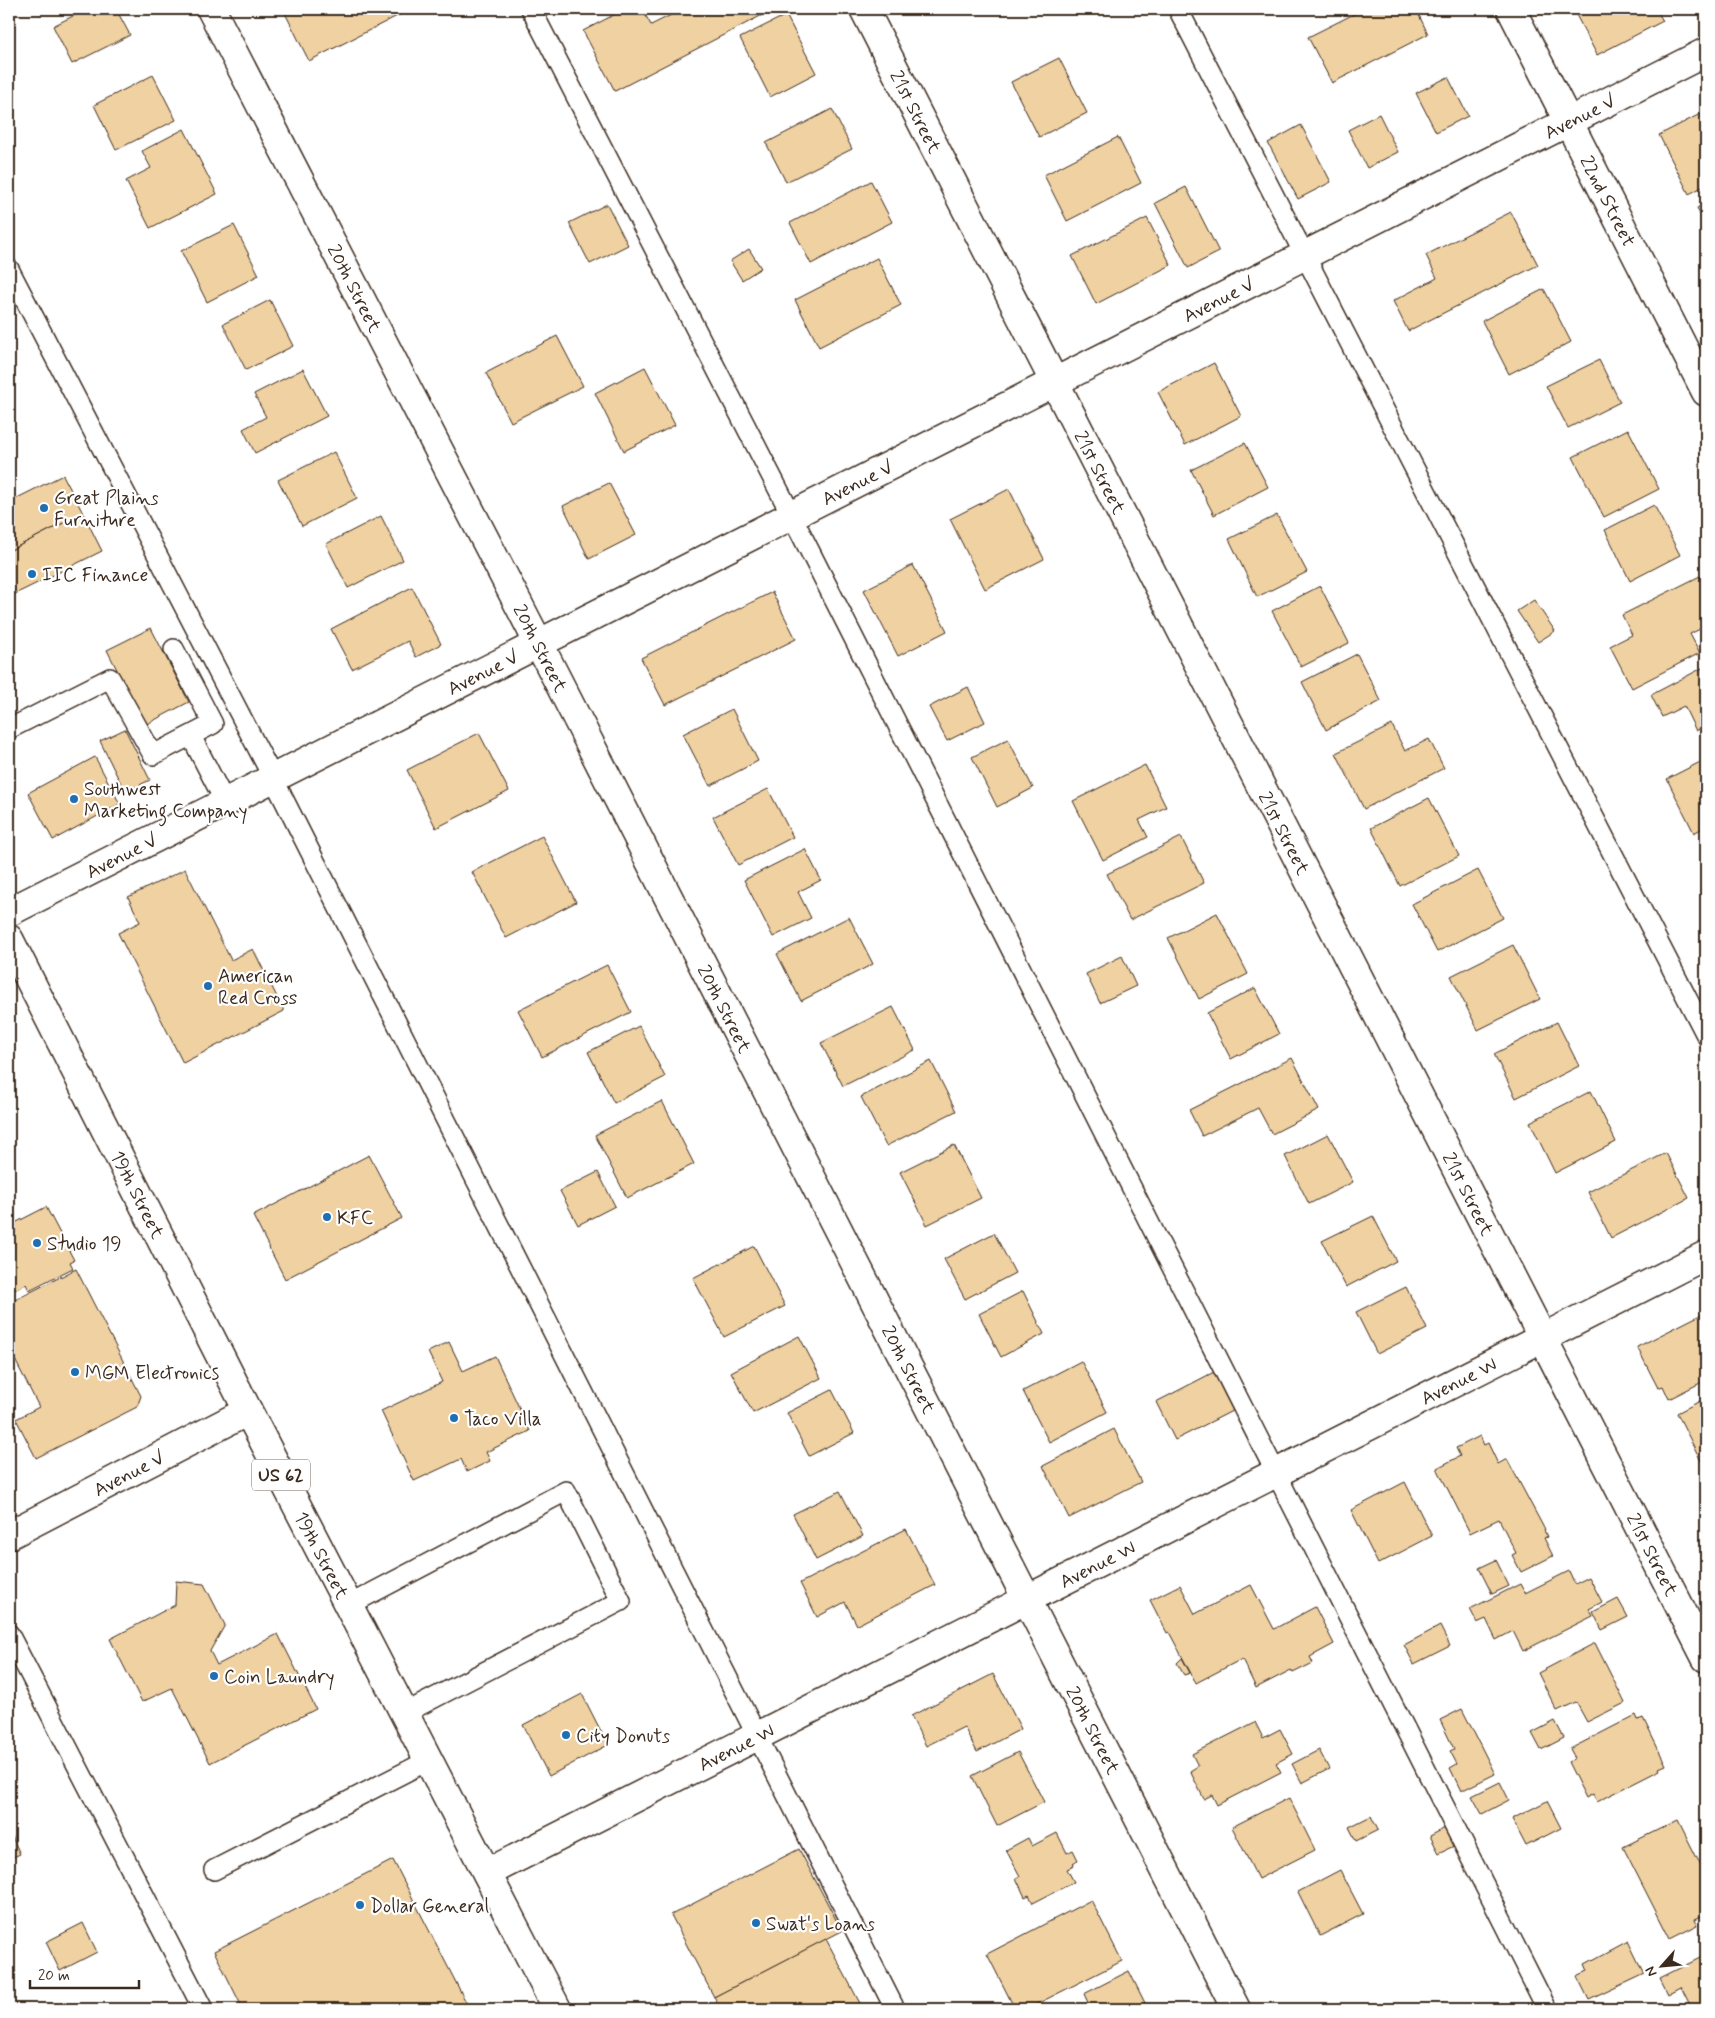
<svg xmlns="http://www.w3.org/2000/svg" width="1715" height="2018" viewBox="0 0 1715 2018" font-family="Mynerve,sans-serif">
	<rect width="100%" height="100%" fill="#fff"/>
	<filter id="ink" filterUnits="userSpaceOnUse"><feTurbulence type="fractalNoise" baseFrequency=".02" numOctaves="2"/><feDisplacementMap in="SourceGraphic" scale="10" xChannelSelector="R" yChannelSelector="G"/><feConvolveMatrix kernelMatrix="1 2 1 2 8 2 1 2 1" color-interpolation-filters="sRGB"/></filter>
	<g filter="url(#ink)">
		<g fill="#efd1a2" stroke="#3b2a1e">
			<path d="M87,9h29l14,26 -58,29 -19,-38z"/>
			<path d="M283,9h116l2,5 -92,47z"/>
			<path d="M625,9h17l9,16 32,-16h91l-159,82 -32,-60z"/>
			<path d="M1364,9h52l12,25 -96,49 -24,-46z"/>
			<path d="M1573,9h83l7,12 -66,34z"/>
			<path d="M786,15l30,58 -46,24 -30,-59z"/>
			<path d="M1059,58l28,55 -48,24 -28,-55z"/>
			<path d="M153,75l23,45 -60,30 -22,-45z"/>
			<path d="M1448,77l20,39 -32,16 -20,-39z"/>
			<path d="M832,109l20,40 -66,33 -20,-39z"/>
			<path d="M1706,111v74l-17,9 -30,-59z"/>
			<path d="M1379,114l19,38 -31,16 -19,-38z"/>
			<path d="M1301,125l30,57 -33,17 -30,-56z"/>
			<path d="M184,129l33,65 -67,34 -24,-47 25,-13 -9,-17z"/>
			<path d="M1118,137l23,46 -74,38 -23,-46z"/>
			<path d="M871,181l21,41 -81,42 -21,-41z"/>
			<path d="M1186,187l33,65 -31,16 -33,-65z"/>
			<path d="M1706,203v24l-9,-19z"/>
			<path d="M607,204l21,41 -38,19 -21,-41z"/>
			<path d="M1511,212l27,53 -130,66 -15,-30 44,-23 -11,-23z"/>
			<path d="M1147,218l24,47 -75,39 -24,-48z"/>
			<path d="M234,225l25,50 -52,27 -26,-51z"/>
			<path d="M749,249l12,19 -19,12 -12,-19z"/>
			<path d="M877,258l24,47 -82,42 -24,-47z"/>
			<path d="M1544,289l27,53 -62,32 -27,-53z"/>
			<path d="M270,300l23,46 -47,24 -23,-46z"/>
			<path d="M557,336l26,50 -72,36 -25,-49z"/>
			<path d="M1599,360l21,42 -52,26 -22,-42z"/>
			<path d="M1214,363l27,53 -56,29 -27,-53z"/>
			<path d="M645,367l30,58 -51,26 -29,-58z"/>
			<path d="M303,369l24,47 -72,37 -12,-24 23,-12 -12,-23z"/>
			<path d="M1628,429l31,60 -55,28 -31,-60z"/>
			<path d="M1245,443l23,44 -54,28 -23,-45z"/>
			<path d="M334,452l23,46 -55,28 -24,-46z"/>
			<path d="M63,475l20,38 -74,38v-49z"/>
			<path d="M609,483l27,52 -47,24 -26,-53z"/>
			<path d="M1009,489l35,70 -59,30 -35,-70z"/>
			<path d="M1654,505l26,50 -50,26 -25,-51z"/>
			<path d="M83,513l19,38 -93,46v-46z"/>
			<path d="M1277,515l30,57 -50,25 -28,-58z"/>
			<path d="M381,516l22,44 -55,28 -22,-44z"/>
			<path d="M913,565l34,66 -49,25 -34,-66z"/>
			<path d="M1700,576l6,12v38l-16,8 10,19 -68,35 -22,-42 22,-11 -10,-20z"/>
			<path d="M1320,586l29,57 -48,24 -29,-56z"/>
			<path d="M412,587l29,57 -25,13 -8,-16 -56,28 -21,-40z"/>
			<path d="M772,592l24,47 -131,66 -24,-47z"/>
			<path d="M1534,600l21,31 -17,11 -21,-31z"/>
			<path d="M151,628l38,74 -44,23 -38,-75z"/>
			<path d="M1357,654l24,47 -55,29 -24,-48z"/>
			<path d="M1706,666v59l-10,6 -12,-25 -22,11 -11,-22z"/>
			<path d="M968,687l17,35 -38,19 -18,-34z"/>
			<path d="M732,709l26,52 -48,25 -27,-52z"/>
			<path d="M1392,725l13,26 24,-12 15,29 -80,41 -28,-56z"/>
			<path d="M125,729l25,51 -25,12 -25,-51z"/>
			<path d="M479,733l30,58 -73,37 -29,-58z"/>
			<path d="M1008,739l25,49 -36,19 -25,-50z"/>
			<path d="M95,757l25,47 -67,36 -25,-47z"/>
			<path d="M1706,759v67l-12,7 -27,-54z"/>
			<path d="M1145,765l21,42 -27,13 9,17 -45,23 -30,-59z"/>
			<path d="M768,789l25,48 -55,28 -25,-48z"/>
			<path d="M1429,798l30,58 -59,30 -29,-58z"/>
			<path d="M542,836l34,66 -70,36 -34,-66z"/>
			<path d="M1181,837l23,46 -74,37 -23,-46z"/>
			<path d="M805,849l16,31 -23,12 13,26 -38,19 -29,-57z"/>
			<path d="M185,869l46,91 22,-11 31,62 -101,52 -65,-130 22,-11 -12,-25z"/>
			<path d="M1478,870l25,48 -66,34 -25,-48z"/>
			<path d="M1217,913l31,61 -49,25 -31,-61z"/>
			<path d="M849,917l24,47 -72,37 -24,-47z"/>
			<path d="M1513,945l27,54 -62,31 -27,-54z"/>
			<path d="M1122,956l14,30 -36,17 -14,-29z"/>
			<path d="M607,965l24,47 -89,45 -24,-47z"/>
			<path d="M1255,988l24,46 -48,25 -24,-46z"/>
			<path d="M893,1007l22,43 -72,36 -22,-43z"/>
			<path d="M1557,1022l22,44 -63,32 -22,-44z"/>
			<path d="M639,1026l26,51 -51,26 -26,-51z"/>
			<path d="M1292,1058l27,52 -47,24 -14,-26 -56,28 -13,-26z"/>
			<path d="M931,1061l25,50 -70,35 -25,-49z"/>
			<path d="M1591,1091l25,51 -61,31 -25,-51z"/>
			<path d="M662,1101l32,63 -67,34 -32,-63z"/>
			<path d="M1328,1134l25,48 -44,22 -24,-48z"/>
			<path d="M954,1145l27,53 -54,27 -27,-53z"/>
			<path d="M1666,1153l23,45 -78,40 -23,-46z"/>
			<path d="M369,1155l33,63 -117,61 -32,-63z"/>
			<path d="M598,1172l17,34 -37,19 -18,-34z"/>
			<path d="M46,1207l28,53 -4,2 3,6 -44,22 -3,-6 -17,9v-67z"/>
			<path d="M1373,1216l23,45 -50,26 -24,-46z"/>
			<path d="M994,1233l21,40 -50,26 -21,-40z"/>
			<path d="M754,1246l31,60 -61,31 -31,-59z"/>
			<path d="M76,1269l65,127 -4,11 -101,51 -20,-39 23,-12 -30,-59v-45z"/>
			<path d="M1406,1287l21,42 -50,25 -21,-42z"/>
			<path d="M1023,1291l21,43 -43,23 -22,-43z"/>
			<path d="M1706,1312v68l-37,19 -6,-13 -5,2 -21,-41z"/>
			<path d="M799,1336l22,42 -68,35 -22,-41z"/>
			<path d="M449,1342l14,29 32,-15 35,75 -44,21 4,9 -23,11 -6,-13 -47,22 -33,-70 61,-29 -14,-30z"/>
			<path d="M1081,1361l26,51 -58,30 -26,-51z"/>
			<path d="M1214,1372l20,38 -59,30 -19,-38z"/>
			<path d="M832,1390l22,43 -45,23 -22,-43z"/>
			<path d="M1706,1398v61l-5,2 -24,-48z"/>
			<path d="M1114,1429l27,53 -72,36 -26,-52z"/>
			<path d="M1480,1436l4,9 4,-2 10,21 9,-5 38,71h-1l3,7 -3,1 9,18 -32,16 -9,-17 4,-2 -17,-34 -29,14 -33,-65 23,-12 -4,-8z"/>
			<path d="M1405,1482l27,54 -54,28 -27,-54z"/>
			<path d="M840,1491l23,45 -47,24 -23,-46z"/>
			<path d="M906,1529l29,56 -78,40 -12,-23 -28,15 -17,-34z"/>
			<path d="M1496,1560l13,26 -17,8 -13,-26z"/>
			<path d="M1569,1571l6,13 14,-7 13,25 -13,7 4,7 -70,35 -10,-20 -17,9 -10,-21 -9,4 -7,-14 50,-25 5,9z"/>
			<path d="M176,1581l28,3 21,41 -15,26 7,14 61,-31 38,75 -106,54 -38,-75 -30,14 -32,-63 65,-34z"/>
			<path d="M1180,1585l15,29 56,-29 23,44 41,-22 19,37 -24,13 3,6 -20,10 -2,-3 -35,18 -14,-29 -46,24 -27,-51 -2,1 -17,-33z"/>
			<path d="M1618,1599l10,18 -26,13 -9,-18z"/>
			<path d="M1440,1626l10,20 -36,18 -10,-19z"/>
			<path d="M1595,1643l30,60 -38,19 -11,-20 -19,9 -19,-38z"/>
			<path d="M1182,1658l8,15 -6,2 -7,-12z"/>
			<path d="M993,1674l28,55 -44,23 -13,-25 -38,19 -15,-30z"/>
			<path d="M582,1694l26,51 -59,31 -26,-51z"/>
			<path d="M1462,1709l33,65 -34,17 -11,-23 7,-4 -7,-13 4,-2 -14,-29z"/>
			<path d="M1636,1715l2,5 5,-2 23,47 -7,3 1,2 -63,32 -4,-8 -7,4 -18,-36 7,-4 -5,-9z"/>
			<path d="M1555,1721l9,17 -23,12 -9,-17z"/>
			<path d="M1255,1722l8,16 17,-9 13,25 -17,9 5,9 -64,33 -5,-10 -8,4 -14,-28 8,-5 -6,-12z"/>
			<path d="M1319,1750l10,19 -27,14 -10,-19z"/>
			<path d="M1018,1752l26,50 -47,24 -25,-50z"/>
			<path d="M1500,1782l9,18 -27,14 -10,-18z"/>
			<path d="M1289,1798l26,52 -57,29 -26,-52z"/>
			<path d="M1547,1801l14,27 -35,18 -14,-27z"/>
			<path d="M1371,1816l7,14 -22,11 -7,-14z"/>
			<path d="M1678,1820l28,56v38l-11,5 3,6 -28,14 -47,-92z"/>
			<path d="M1445,1828l9,18 -15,7 -9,-17z"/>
			<path d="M9,1830l11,24 -11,5z"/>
			<path d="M1057,1833l10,20 6,-3 5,10 -5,3 1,3 -7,3 7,13 -41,21 -4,-8 -4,2 -9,-19 4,-2 -14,-26 22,-12 4,8z"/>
			<path d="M799,1849l43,82 -128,66 -43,-82z"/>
			<path d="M393,1860l74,144 -11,5h-213l-29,-58z"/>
			<path d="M1340,1870l23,44 -43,22 -22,-44z"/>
			<path d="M1091,1900l31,61 -95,48h-12l-28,-55z"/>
			<path d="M83,1923l14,29 -37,19 -14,-29z"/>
			<path d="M826,1939l37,70h-143l-6,-12z"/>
			<path d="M1628,1941l16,33 -55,26 -12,-24 11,-5 -3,-7z"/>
			<path d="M1706,1955v54h-14l-11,-22 -13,7 -8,-16z"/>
			<path d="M1129,1971l19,38h-57l-7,-15z"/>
		</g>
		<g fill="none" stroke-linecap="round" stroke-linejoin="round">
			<defs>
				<g id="lane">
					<path d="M531,9l261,507 755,1493"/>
					<path d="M1178,9l528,1026"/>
					<path d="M9,269l264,509 622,1231"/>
					<path d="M9,729l101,-51 43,77 60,-31 -39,-75"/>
					<path d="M191,736l34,66"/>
					<path d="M349,1605l217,-114 55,110 -216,112"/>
					<path d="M9,1634l194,375"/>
					<path d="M214,1870l215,-110"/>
				</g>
				<g id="street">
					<path id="s1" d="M211,9l328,635 697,1365"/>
					<path id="s2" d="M864,9l842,1649"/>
					<path id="s3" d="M1511,9l195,383"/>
					<path id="s4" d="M9,912l1697,-860"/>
					<path id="s5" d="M9,1535l239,-124"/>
					<path id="s6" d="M487,1873l1219,-618"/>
				</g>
				<g id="primary">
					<path id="s7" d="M9,939l239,472 309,598"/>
				</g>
			</defs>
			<use href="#lane" stroke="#3b2a1e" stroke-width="22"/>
			<use href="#street" stroke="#3b2a1e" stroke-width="31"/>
			<use href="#primary" stroke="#3b2a1e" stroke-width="31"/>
			<use href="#lane" stroke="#fff" stroke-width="19"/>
			<use href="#street" stroke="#fff" stroke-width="28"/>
			<use href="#primary" stroke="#fff" stroke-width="28"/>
		</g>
	</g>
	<g fill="#1f6fb2" stroke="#fff" stroke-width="2">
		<circle cx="44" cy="508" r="5"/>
		<circle cx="32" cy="574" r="5"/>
		<circle cx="74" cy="799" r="5"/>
		<circle cx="208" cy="986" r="5"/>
		<circle cx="327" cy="1217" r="5"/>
		<circle cx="37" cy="1243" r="5"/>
		<circle cx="75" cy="1372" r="5"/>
		<circle cx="454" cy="1418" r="5"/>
		<circle cx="214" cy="1676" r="5"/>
		<circle cx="566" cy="1735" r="5"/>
		<circle cx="360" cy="1905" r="5"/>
		<circle cx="756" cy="1923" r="5"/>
	</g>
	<g text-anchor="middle" stroke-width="4.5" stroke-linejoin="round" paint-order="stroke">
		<rect fill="#fff" stroke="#766a62" stroke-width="1" x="252" y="1459.5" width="58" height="31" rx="4"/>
		<g font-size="18" font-weight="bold" fill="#3b2a1e">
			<text x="281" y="1481">US 62</text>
		</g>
		<g font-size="19" fill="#3b2a1e" stroke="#fff">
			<text dy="7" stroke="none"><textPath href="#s2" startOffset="115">21st Street</textPath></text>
			<text dy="7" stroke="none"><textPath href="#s4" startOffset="1761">Avenue V</textPath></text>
			<text dy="7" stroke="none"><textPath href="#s3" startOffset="215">22nd Street</textPath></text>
			<text dy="7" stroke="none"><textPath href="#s1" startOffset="314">20th Street</textPath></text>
			<text dy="7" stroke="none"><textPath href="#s4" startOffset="1356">Avenue V</textPath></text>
			<text dy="7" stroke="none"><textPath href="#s2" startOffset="520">21st Street</textPath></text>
			<text dy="7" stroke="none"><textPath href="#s4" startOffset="951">Avenue V</textPath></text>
			<text dy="7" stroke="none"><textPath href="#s1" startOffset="719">20th Street</textPath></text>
			<text dy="7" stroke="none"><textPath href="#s4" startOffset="531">Avenue V</textPath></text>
			<text dy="7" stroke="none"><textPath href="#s2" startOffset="925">21st Street</textPath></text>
			<text dy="7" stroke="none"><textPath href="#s4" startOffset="126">Avenue V</textPath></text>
			<text dy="7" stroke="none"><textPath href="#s1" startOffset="1124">20th Street</textPath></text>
			<text dy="7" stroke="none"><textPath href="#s7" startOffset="286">19th Street</textPath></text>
			<text dy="7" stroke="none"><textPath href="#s2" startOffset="1330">21st Street</textPath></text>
			<text dy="7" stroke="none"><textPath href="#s1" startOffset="1529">20th Street</textPath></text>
			<text dy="7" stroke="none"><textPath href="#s6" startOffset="1089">Avenue W</textPath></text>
			<text dy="7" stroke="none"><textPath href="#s5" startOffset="135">Avenue V</textPath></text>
			<text dy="7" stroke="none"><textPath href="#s2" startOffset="1735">21st Street</textPath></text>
			<text dy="7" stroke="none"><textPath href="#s7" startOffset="691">19th Street</textPath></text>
			<text dy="7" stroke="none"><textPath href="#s6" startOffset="684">Avenue W</textPath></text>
			<text dy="7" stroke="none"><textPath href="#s1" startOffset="1934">20th Street</textPath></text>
			<text dy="7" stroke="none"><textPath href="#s6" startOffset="279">Avenue W</textPath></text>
		</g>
		<g font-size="19" fill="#3b2a1e" stroke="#fff" text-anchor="start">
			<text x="54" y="504">Great Plains<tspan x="54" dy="22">Furniture</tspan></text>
			<text x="42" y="581">IIC Finance</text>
			<text x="84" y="795">Southwest<tspan x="84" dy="22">Marketing Company</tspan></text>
			<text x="218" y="982">American<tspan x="218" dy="22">Red Cross</tspan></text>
			<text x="337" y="1224">KFC</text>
			<text x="47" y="1250">Studio 19</text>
			<text x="85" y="1379">MGM Electronics</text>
			<text x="464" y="1425">Taco Villa</text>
			<text x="224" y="1683">Coin Laundry</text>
			<text x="576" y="1742">City Donuts</text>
			<text x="370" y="1912">Dollar General</text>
			<text x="766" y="1930">Swat's Loans</text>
		</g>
	</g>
	<rect width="1715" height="2018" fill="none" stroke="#fff" stroke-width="30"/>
	<rect x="15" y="15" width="1685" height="1988" fill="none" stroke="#3b2a1e" stroke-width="2" filter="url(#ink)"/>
	<g transform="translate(1662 1966) rotate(243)" stroke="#ffffff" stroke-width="4" paint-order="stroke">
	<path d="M0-4L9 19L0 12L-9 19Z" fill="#3b2a1e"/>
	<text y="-8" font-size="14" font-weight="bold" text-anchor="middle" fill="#3b2a1e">N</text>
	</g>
	<path d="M30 1980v8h109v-8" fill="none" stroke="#3b2a1e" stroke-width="2.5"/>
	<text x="38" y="1980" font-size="15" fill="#3b2a1e" stroke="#ffffff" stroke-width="4" paint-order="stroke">20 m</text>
</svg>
